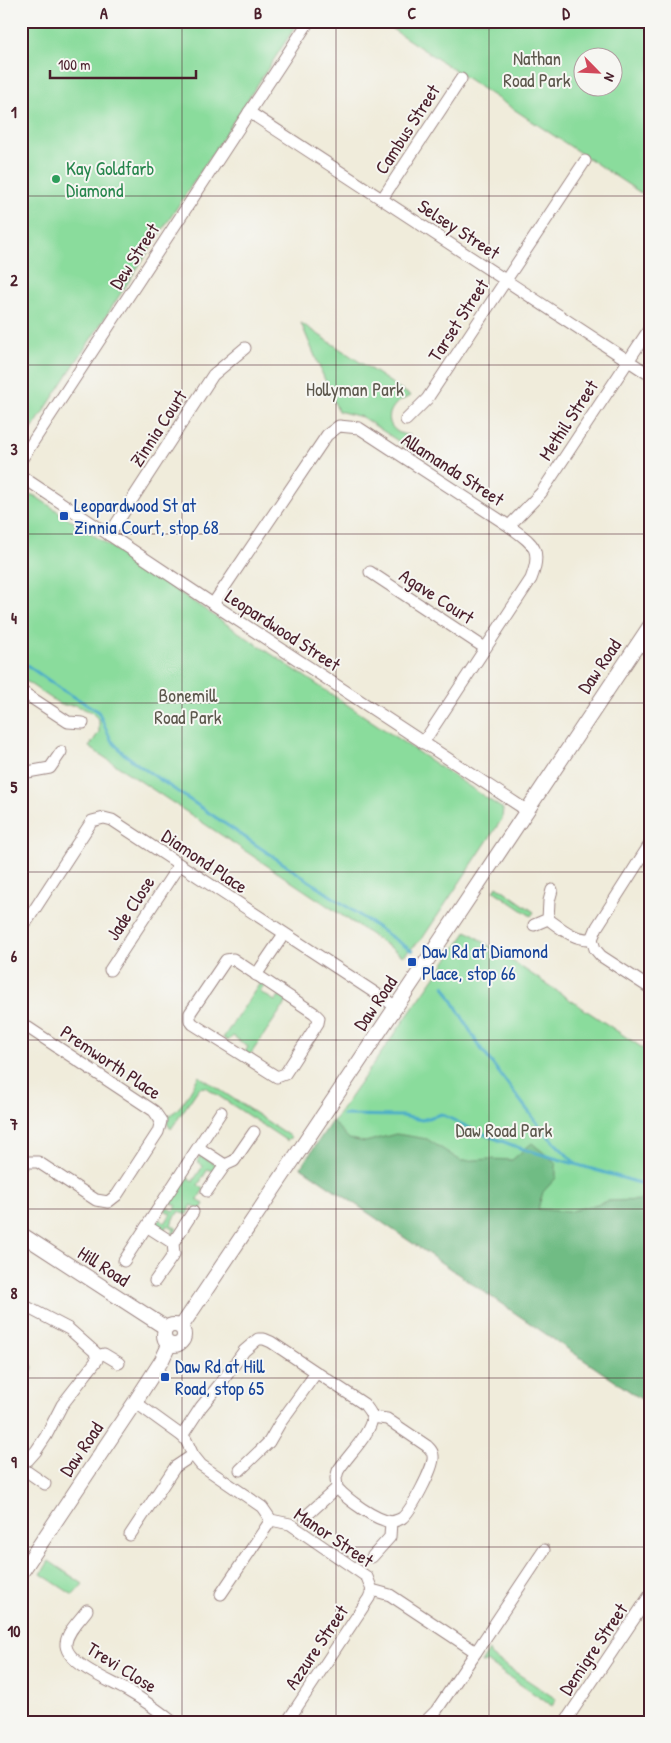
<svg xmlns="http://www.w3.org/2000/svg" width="671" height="1743" viewBox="0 0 671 1743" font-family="'Patrick Hand',sans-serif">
	<rect width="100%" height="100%" fill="#f6f6f2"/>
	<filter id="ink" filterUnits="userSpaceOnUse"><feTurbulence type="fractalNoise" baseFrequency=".02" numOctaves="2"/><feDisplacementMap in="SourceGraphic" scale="10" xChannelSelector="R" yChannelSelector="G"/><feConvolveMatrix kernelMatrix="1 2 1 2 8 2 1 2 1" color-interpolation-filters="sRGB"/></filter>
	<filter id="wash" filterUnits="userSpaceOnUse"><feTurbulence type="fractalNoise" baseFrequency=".0096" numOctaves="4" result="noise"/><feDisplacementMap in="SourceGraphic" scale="20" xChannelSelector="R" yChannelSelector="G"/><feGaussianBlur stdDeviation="1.12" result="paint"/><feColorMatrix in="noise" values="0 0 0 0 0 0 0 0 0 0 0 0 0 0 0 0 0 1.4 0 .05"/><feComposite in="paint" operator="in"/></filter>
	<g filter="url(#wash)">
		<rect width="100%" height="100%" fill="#f0ecdb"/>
		<g fill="#8adc9c" stroke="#6a7e64" fill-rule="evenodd">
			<path d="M21,21h278l-278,425z"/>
			<path d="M380,21h255l15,10v168zM584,58h30v30h-30z"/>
			<path d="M301,323l110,73c-5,2 -12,5 -15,8 -14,14 -4,31 14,31l-6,10 -42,-28 -24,-6z"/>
			<path d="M21,491l14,5 468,313 -1,10 -80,120 -19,17 -314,-209 10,-15v-12l-8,-8 -16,-7h-14l-40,-27z"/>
			<path d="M497,886l37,26 -3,4 -37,-25z"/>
			<path d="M467,931l183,122v352l-349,-238z"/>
			<path d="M260,983l4,3 -4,6 15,9 4,-5 8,5 -37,54 -5,-3 3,-5 -15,-11 -5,5 -5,-3z"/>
			<path d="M199,1076l92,61 -4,4 -82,-54 -6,1 -28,41 -3,-4 -2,-8c16,-6 24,-27 33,-41z"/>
			<path d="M200,1156l17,9 1,3 -3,5 -7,-4 -10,16 6,4 -7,11 7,4 -4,6 -8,-5 -6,10 -7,-4 -8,13 6,5 -6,8 -1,-1 4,-7 -7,-4 -4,7 -7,-5v-3l3,-5 6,4 6,-9 -6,-4 2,-3 6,4 4,-5 -7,-5 16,-24 7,4 10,-15 -6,-5z"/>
			<path d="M21,1357l7,4 5,6 -2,6h-6l-3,6z"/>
			<path d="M49,1561l34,23 -10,11 -32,-21z"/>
			<path d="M489,1650l2,6 65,43 -4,7 -65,-44 -6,1z"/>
		</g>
		<path fill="#6fbc84" stroke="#5c6e58" d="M332,1121l17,18 16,3 31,-8 31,5 34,22 28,-2 23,1 20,-17 24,20v15l-13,14 -5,17 30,3 40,-11 42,-1v205l-349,-238z"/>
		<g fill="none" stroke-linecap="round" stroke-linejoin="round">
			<g stroke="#4aacc9" stroke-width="3">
				<path d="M21,661l40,28 37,22 13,29 12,13 17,13 272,185"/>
				<path d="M444,986l35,60 65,86 32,32"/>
				<path d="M343,1115l59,1 20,4 19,-6 37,18 42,16 130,38"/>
			</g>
		</g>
	</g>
	<g filter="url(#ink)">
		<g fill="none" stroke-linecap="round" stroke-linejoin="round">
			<defs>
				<g id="minor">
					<path d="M249,112l401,263"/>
					<path d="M382,199l79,-120"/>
					<path d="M406,420l21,-21 158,-238"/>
					<path d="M21,460l288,-439"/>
					<path d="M21,476l192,128 313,206"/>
					<path d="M509,526l32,-33 109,-165"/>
					<path d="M109,535l104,-160 32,-27"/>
					<path d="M370,572l115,76"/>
					<path d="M213,604l114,-169 12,-9 20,2 150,98c24,18 34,22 22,53l-108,164"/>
					<path d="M638,643l12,8"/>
					<path d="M21,691l47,31 15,1"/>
					<path d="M22,773l28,-5 11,-16"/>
					<path d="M548,919c14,10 26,21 44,20l3,10 6,7 49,32"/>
					<path d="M27,921l65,-100 12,-3 8,2 283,186"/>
					<path d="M534,925l14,-6 1,-18 3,-11"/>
					<path d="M592,939l5,-12 53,-83"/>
					<path d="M233,959l81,54 5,5 -1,5 -33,51 -8,3 -84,-53 -3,-4v-7l36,-53z"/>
					<path d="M110,970l69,-105"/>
					<path d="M256,975l28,-41"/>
					<path d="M21,1023l133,88 7,10 -3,11 -41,63 -9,7 -12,-2 -58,-38h-12l-5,8"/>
					<path d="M199,1148l26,17 -18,26"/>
					<path d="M225,1165l9,-4 20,-29"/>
					<path d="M148,1227l25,16 20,-31"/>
					<path d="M124,1261l97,-149"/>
					<path d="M155,1281l19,-27 -1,-11"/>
					<path d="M21,1304l48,25 26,23 2,8 -35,45 -16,31 -10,15 -8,9 -7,2"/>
					<path d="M96,1356l8,-2 15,9"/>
					<path d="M135,1402l47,34 4,4 7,15 8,10 61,42 9,13 19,4 77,53 5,13 18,5 86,57 68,-102"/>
					<path d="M182,1436l19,-29 23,-28 20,-28 14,-12h6l7,3 93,62c3,4 7,8 8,13 0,16 -26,40 -34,54l-2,7 1,10c12,13 37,31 54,34 4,-1 8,-2 11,-4 9,-7 33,-52 31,-62 0,-5 -3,-7 -6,-10l-40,-27 -15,-2"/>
					<path d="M21,1466l1,2 23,16"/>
					<path d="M240,1470l29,-28 11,-19 36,-50"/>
					<path d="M305,1517l32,-29"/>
					<path d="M130,1535l45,-68 18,-12"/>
					<path d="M372,1557l18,-20 1,-15"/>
					<path d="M221,1594l50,-74"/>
					<path d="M87,1610c-7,10 -19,20 -21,33 -2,20 47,39 62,48 16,9 31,20 45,31"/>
					<path d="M287,1722l82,-124 3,-8"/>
					<path d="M425,1722l11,-11 40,-59"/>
					<path d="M565,1722l85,-127"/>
				</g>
				<g id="tertiary">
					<path d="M21,1234l145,94"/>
					<circle cx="174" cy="1335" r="10"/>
					<path d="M181,1327l261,-389 208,-312"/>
					<path d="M21,1573l114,-171 27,-42 7,-15"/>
				</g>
			</defs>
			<use href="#minor" stroke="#9d8683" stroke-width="13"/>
			<use href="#tertiary" stroke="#9d8683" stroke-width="16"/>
			<use href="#minor" stroke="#fff" stroke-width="11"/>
			<use href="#tertiary" stroke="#fff" stroke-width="14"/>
		</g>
	</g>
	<path fill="none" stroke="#4a1f2b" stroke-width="1" stroke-opacity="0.55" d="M182,21v1701M336,21v1701M489,21v1701M21,196h629M21,365h629M21,534h629M21,703h629M21,872h629M21,1040h629M21,1209h629M21,1378h629M21,1547h629"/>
	<circle fill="#2e9e5b" stroke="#f6f6f2" stroke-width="2" cx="56" cy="179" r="5"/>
	<g fill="#1a4fb4" stroke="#f6f6f2" stroke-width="2">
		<rect x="59" y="511" width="10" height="10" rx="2.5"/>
		<rect x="407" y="957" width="10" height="10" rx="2.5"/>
		<rect x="160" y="1372" width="10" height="10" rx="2.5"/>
	</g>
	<g text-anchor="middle" stroke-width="4" stroke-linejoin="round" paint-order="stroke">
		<g font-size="19" fill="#5d584d" stroke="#f6f6f2">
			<text x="537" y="65">Nathan<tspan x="537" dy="22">Road Park</tspan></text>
			<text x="355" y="396">Hollyman Park</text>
			<text x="188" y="702">Bonemill<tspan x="188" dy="22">Road Park</tspan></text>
			<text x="504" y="1137">Daw Road Park</text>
		</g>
		<g font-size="19" fill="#4a1f2b" stroke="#f6f6f2">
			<text transform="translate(407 129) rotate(-57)" y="7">Cambus Street</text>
			<text transform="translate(459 229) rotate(33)" y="7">Selsey Street</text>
			<text transform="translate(134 256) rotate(-57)" y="7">Dew Street</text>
			<text transform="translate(458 320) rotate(-57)" y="7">Tarset Street</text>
			<text transform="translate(568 420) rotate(-57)" y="7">Methil Street</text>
			<text transform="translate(158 428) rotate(-57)" y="7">Zinnia Court</text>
			<text transform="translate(453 469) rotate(33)" y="7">Allamanda Street</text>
			<text transform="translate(437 596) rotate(33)" y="7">Agave Court</text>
			<text transform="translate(283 630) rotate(33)" y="7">Leopardwood Street</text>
			<text transform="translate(599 666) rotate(-56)" y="7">Daw Road</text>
			<text transform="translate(205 861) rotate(34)" y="7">Diamond Place</text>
			<text transform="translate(130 908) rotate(-57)" y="7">Jade Close</text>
			<text transform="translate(375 1003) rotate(-56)" y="7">Daw Road</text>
			<text transform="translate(111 1062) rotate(34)" y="7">Premworth Place</text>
			<text transform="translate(104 1266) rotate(33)" y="7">Hill Road</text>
			<text transform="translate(81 1449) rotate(-56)" y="7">Daw Road</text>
			<text transform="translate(334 1537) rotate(34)" y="7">Manor Street</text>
			<text transform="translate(316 1647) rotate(-56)" y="7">Azzure Street</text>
			<text transform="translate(593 1649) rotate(-56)" y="7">Demigre Street</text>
			<text transform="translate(122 1667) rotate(32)" y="7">Trevi Close</text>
		</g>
		<g font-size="19" fill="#27864d" stroke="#f6f6f2" text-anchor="start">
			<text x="66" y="175">Kay Goldfarb<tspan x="66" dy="22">Diamond</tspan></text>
		</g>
		<g font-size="19" fill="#164399" stroke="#f6f6f2" text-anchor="start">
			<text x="74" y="512">Leopardwood St at<tspan x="74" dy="22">Zinnia Court, stop 68</tspan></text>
			<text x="422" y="958">Daw Rd at Diamond<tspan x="422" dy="22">Place, stop 66</tspan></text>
			<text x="175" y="1373">Daw Rd at Hill<tspan x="175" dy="22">Road, stop 65</tspan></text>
		</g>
	</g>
	<rect width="671" height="1743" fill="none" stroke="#f6f6f2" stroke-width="55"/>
	<g transform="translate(598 72) rotate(114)"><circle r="24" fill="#f6f6f2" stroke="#b1a0a2"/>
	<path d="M0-4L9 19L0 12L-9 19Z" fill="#d1495b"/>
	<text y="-8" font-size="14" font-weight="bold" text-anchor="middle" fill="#4a1f2b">N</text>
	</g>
	<path d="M50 70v8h146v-8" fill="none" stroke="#4a1f2b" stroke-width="2.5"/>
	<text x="58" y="70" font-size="15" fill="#4a1f2b" stroke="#f6f6f2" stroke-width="4" paint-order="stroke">100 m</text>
	<rect x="28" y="28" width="616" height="1688" fill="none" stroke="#4a1f2b" stroke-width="2"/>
	<g font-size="16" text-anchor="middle" font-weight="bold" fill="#4a1f2b">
		<text x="104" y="19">A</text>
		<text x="258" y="19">B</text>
		<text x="412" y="19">C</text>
		<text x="566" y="19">D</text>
		<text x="14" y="118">1</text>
		<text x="14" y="286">2</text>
		<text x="14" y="455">3</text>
		<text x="14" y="624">4</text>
		<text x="14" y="793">5</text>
		<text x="14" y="962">6</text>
		<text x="14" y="1130">7</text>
		<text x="14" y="1299">8</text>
		<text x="14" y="1468">9</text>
		<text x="14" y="1637">10</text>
	</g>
</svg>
